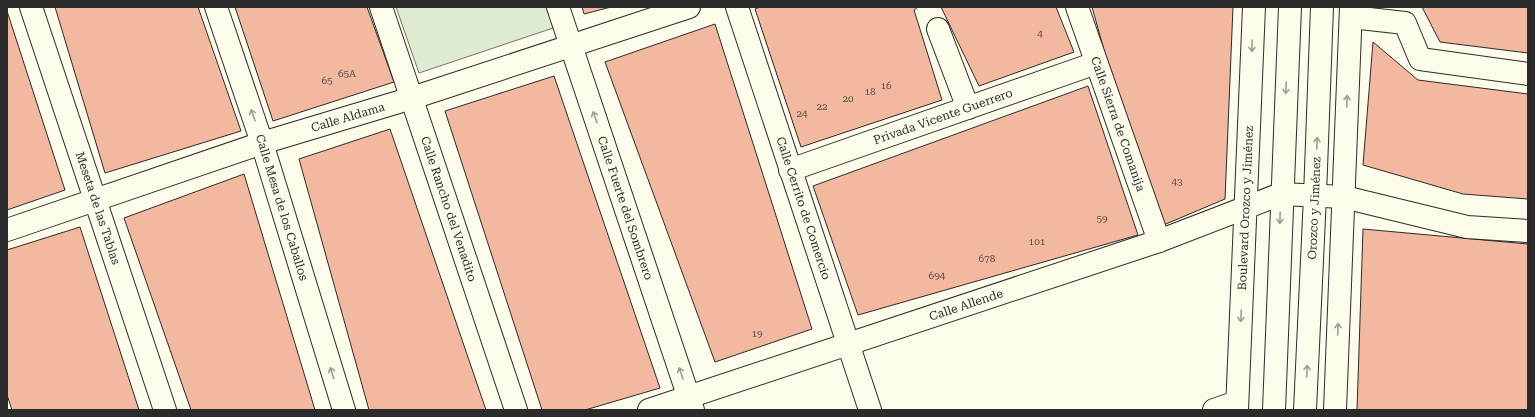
<svg xmlns="http://www.w3.org/2000/svg" width="1535" height="417" viewBox="0 0 1535 417" font-family="'Roboto Serif',serif">
	<rect width="100%" height="100%" fill="#fdfbea"/>
	<path fill="#deebd1" stroke="#74746e" d="M396,7h157l6,19 -140,47z"/>
	<g fill="#f2b8a0" stroke="#2b2b2b">
		<path d="M55,7h143l43,124 -136,42z"/>
		<path d="M235,7h132l27,75 -121,39z"/>
		<path d="M582,7h29l-27,7z"/>
		<path d="M760,7h158l-4,3 28,90 -141,47 -46,-138z"/>
		<path d="M941,7h115l18,45 -95,34z"/>
		<path d="M1092,7h141l-8,192 -71,30z"/>
		<path d="M1422,7h106v46l-88,-11z"/>
		<path d="M7,11l58,179 -58,20z"/>
		<path d="M715,24l97,305 -97,33 -110,-300z"/>
		<path d="M1373,42l45,38 110,14v105l-65,-5 -100,-29z"/>
		<path d="M554,76l106,312 -75,22h-43l-97,-299z"/>
		<path d="M1088,86l50,149 -280,80 -45,-129z"/>
		<path d="M390,129l96,281h-117l-70,-251z"/>
		<path d="M244,174l71,236h-124l-67,-192z"/>
		<path d="M80,227l59,183h-127l-5,-15v-145z"/>
		<path d="M1363,229l165,15v166h-171z"/>
	</g>
	<g fill="none" stroke-linecap="round" stroke-linejoin="round">
		<defs>
			<g id="street">
				<path id="s1" d="M31,7l134,403"/>
				<path id="s2" d="M216,7l46,136 82,267"/>
				<path id="s3" d="M381,7l135,403"/>
				<path id="s4" d="M558,7l135,403"/>
				<path id="s5" d="M737,7l133,403"/>
				<path id="s6" d="M1077,7l82,234"/>
				<path d="M1351,17l54,6 15,36 108,15"/>
				<path d="M938,29l30,79"/>
				<path id="s7" d="M790,170l306,-107"/>
				<path id="s8" d="M7,230l255,-87 150,-45 277,-91"/>
				<path id="s9" d="M649,410l510,-169 122,-47 63,3 123,30 61,4"/>
				<path d="M1214,410l23,-8"/>
				<path id="s10" d="M1237,410l17,-403"/>
				<path d="M1335,410l16,-403"/>
			</g>
			<g id="highway">
				<path d="M1274,410l16,-403"/>
				<path id="s11" d="M1305,410l10,-214 7,-189"/>
			</g>
		</defs>
		<use href="#street" stroke="#2b2b2b" stroke-width="24"/>
		<use href="#highway" stroke="#2b2b2b" stroke-width="24"/>
		<use href="#street" stroke="#fdfbea" stroke-width="22"/>
		<use href="#highway" stroke="#fdfbea" stroke-width="22"/>
	</g>
	<defs><path id="oneway-shaft" d="M-6 0H5M1.5-3L5.5 0L1.5 3" fill="none" stroke-width="1.6" stroke-linecap="round" stroke-linejoin="round"/></defs>
	<g stroke="#9e9d94">
		<use href="#oneway-shaft" transform="translate(1252 46) rotate(92)"/>
		<use href="#oneway-shaft" transform="translate(1286 88) rotate(93)"/>
		<use href="#oneway-shaft" transform="translate(1347 101) rotate(-88)"/>
		<use href="#oneway-shaft" transform="translate(253 115) rotate(-109)"/>
		<use href="#oneway-shaft" transform="translate(595 117) rotate(-109)"/>
		<use href="#oneway-shaft" transform="translate(1317 143) rotate(-88)"/>
		<use href="#oneway-shaft" transform="translate(1280 218) rotate(92)"/>
		<use href="#oneway-shaft" transform="translate(1241 316) rotate(93)"/>
		<use href="#oneway-shaft" transform="translate(1338 329) rotate(-88)"/>
		<use href="#oneway-shaft" transform="translate(1307 371) rotate(-87)"/>
		<use href="#oneway-shaft" transform="translate(332 373) rotate(-107)"/>
		<use href="#oneway-shaft" transform="translate(681 373) rotate(-109)"/>
	</g>
	<g text-anchor="middle" stroke-width="3" stroke-linejoin="round" paint-order="stroke">
		<g font-size="10" fill="#5d4e48">
			<text x="1040" y="37">4</text>
			<text x="347" y="77">65A</text>
			<text x="327" y="84">65</text>
			<text x="886" y="89">16</text>
			<text x="870" y="95">18</text>
			<text x="848" y="102">20</text>
			<text x="822" y="110">22</text>
			<text x="802" y="117">24</text>
			<text x="1177" y="185">43</text>
			<text x="1102" y="222">59</text>
			<text x="1037" y="245">101</text>
			<text x="987" y="262">678</text>
			<text x="937" y="279">694</text>
			<text x="757" y="337">19</text>
		</g>
		<g font-size="12" fill="#2b2b2b" stroke="#fdfbea">
			<text dy="4" stroke="none"><textPath href="#s7" startOffset="162">Privada Vicente Guerrero</textPath></text>
			<text dy="4" stroke="none"><textPath href="#s8" startOffset="359">Calle Aldama</textPath></text>
			<text dy="4" stroke="none"><textPath href="#s6" startOffset="124">Calle Sierra de Comanija</textPath></text>
			<text dy="4" stroke="none"><textPath href="#s2" startOffset="211">Calle Mesa de los Caballos</textPath></text>
			<text dy="4" stroke="none"><textPath href="#s3" startOffset="213">Calle Rancho del Venadito</textPath></text>
			<text dy="4" stroke="none"><textPath href="#s4" startOffset="212">Calle Fuerte del Sombrero</textPath></text>
			<text dy="4" stroke="none"><textPath href="#s1" startOffset="212">Meseta de las Tablas</textPath></text>
			<text dy="4" stroke="none"><textPath href="#s5" startOffset="212">Calle Cerrito de Comercio</textPath></text>
			<text dy="4" stroke="none"><textPath href="#s10" startOffset="202">Boulevard Orozco y Jiménez</textPath></text>
			<text dy="4" stroke="none"><textPath href="#s11" startOffset="202">Orozco y Jiménez</textPath></text>
			<text dy="4" stroke="none"><textPath href="#s9" startOffset="334">Calle Allende</textPath></text>
		</g>
	</g>
	<rect width="1535" height="417" fill="none" stroke="#2b2b2b" stroke-width="16"/>
</svg>
